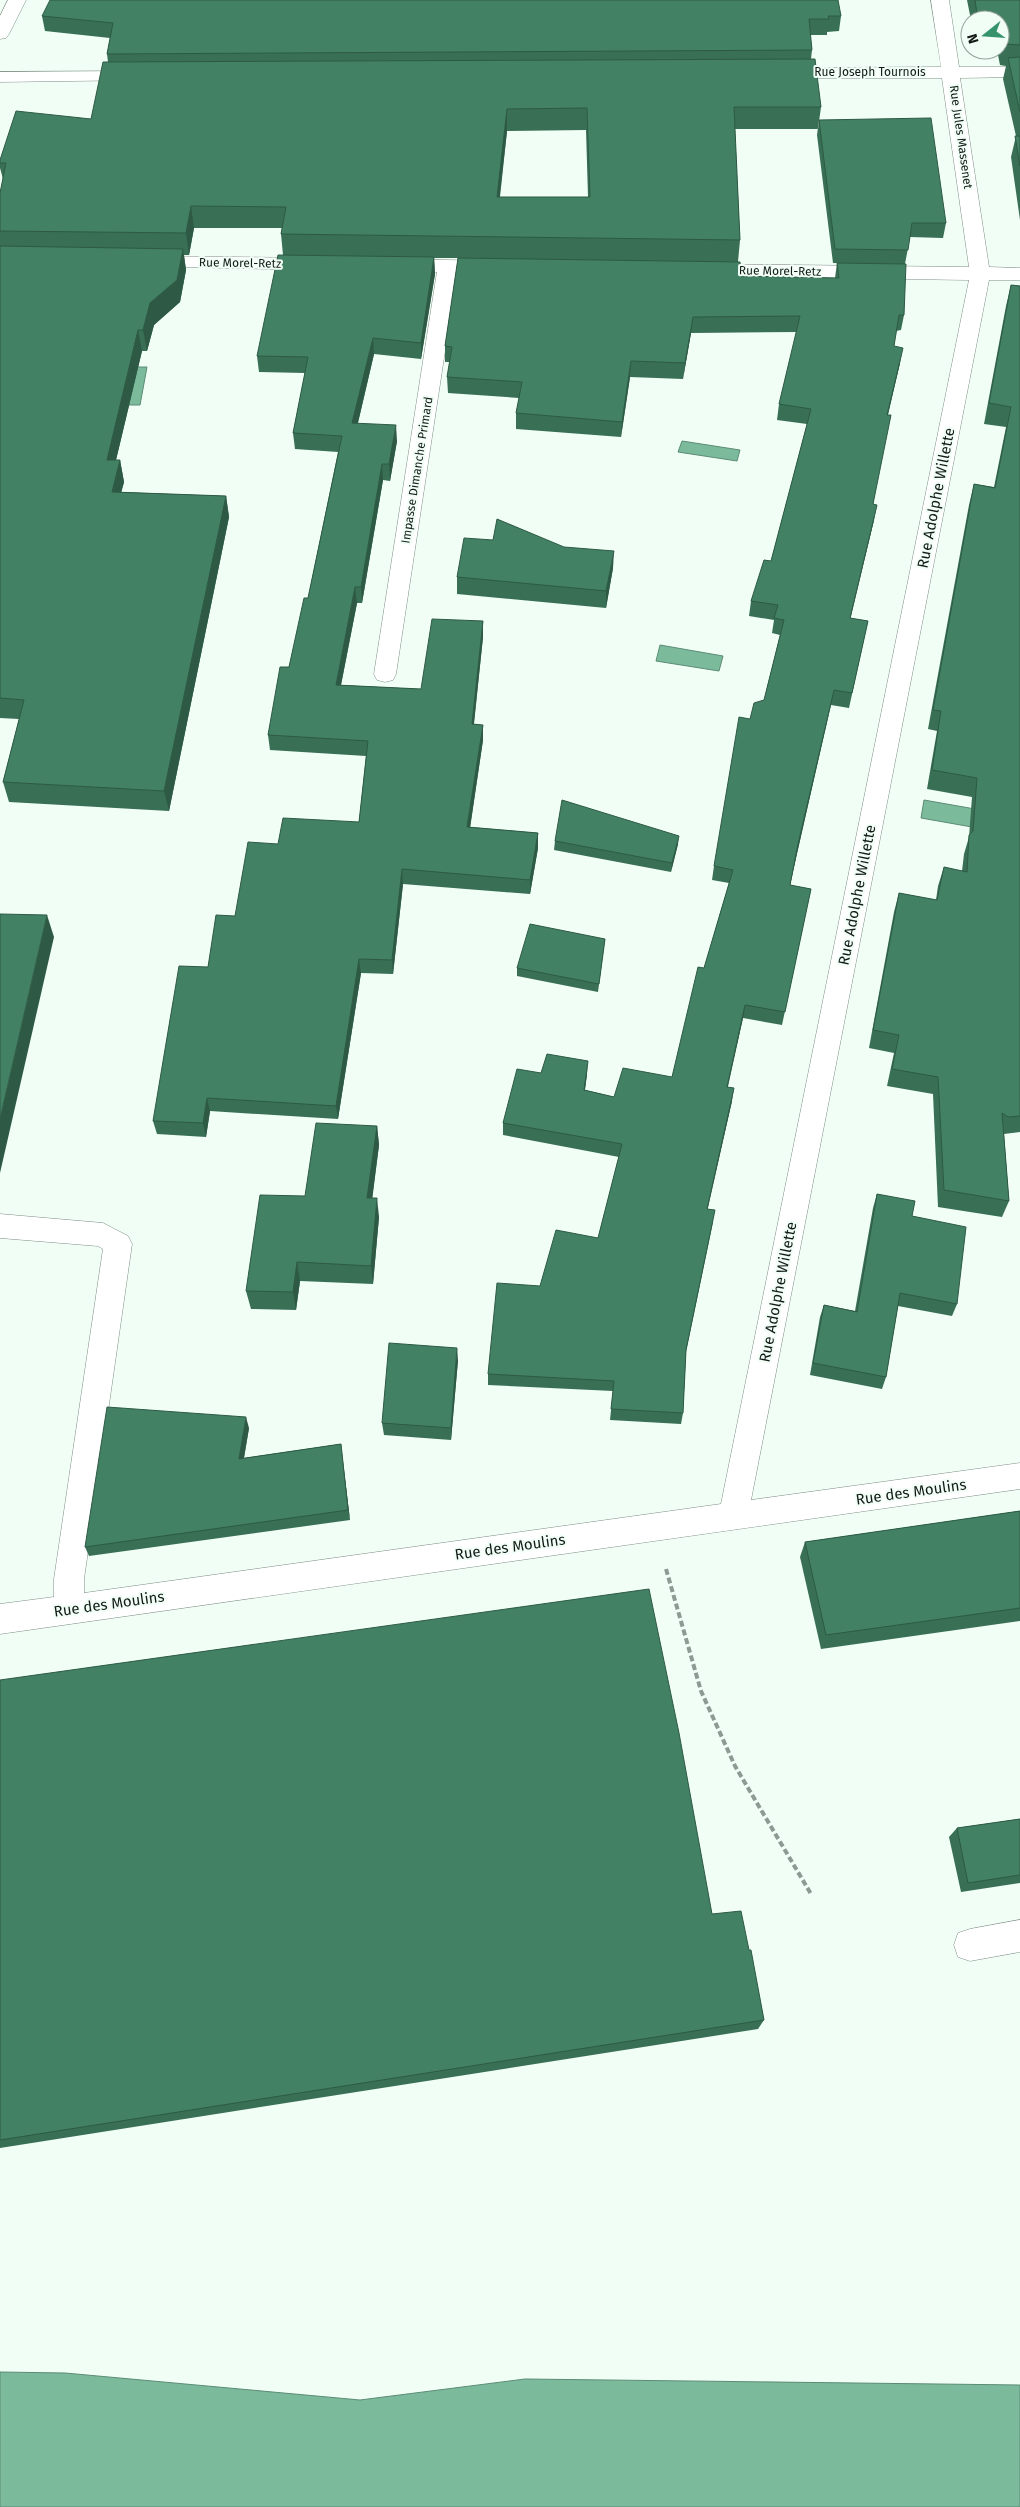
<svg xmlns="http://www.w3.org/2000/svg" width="1020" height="2507" viewBox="0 0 1020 2507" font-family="'Fira Sans',sans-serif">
	<rect width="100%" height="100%" fill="#f0fef6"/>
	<g fill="#7bbb9c" stroke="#5c8b74">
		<path d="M124,367h23l-7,38h-23z"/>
		<path d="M682,441l58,9 -3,11 -59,-9z"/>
		<path d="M660,645l63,11 -4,15 -63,-10z"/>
		<path d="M924,800l51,9 -3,18 -51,-9z"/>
		<path d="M0,2372l65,1 295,27 165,-21 495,6v122h-1020z"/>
	</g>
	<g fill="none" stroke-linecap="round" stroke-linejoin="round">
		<defs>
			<g id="minor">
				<path d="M931,0h18l10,67h61v10l-60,1 29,189 31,1v12h-31l-238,1220 269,-37v26l-1020,145v-30l54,-7v-18l49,-330 -5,-3 -98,-8v-24l103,9 25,13 4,8 -48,335v14l637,-89 248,-1224 -265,-4 -7,-2 -3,-4 3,-4 7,-2 265,3 -27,-189h-163l-6,-1 -3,-4 3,-4 6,-1 162,-1z"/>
				<path d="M136,71l6,1 3,4 -3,4 -142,2v-10z"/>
				<path d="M147,256l167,2 7,2 3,4 -3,4 -7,2 -174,-4 -3,-4 3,-4z"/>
				<path d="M397,259l97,2 7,2 3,4 -3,4 -44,1 -61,402 -3,6 -8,2 -8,-2 -3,-6 63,-402 -47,-3 -3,-4 3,-4z"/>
				<path d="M1020,1920v32l-50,9 -12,-4 -4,-12 4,-12 12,-4z"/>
			</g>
			<path id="major" d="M8,0h18l-17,34 -3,4 -6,1v-23z"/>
		</defs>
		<use href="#minor" stroke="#7e8e85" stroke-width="1"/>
		<use href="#major" stroke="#7e8e85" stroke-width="1"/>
		<path stroke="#8e9993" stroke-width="4" stroke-dasharray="6 3" stroke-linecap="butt" d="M666,1569l35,122 34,75 76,128"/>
		<use href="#minor" fill="#fff" fill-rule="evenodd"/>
		<use href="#major" fill="#fff" fill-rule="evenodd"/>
	</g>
	<g fill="#396f55" fill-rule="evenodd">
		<path d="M967,0h53v220l-9,-63 5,-21 -13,-57 3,-13 -6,-1 -3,-15h3v-30h-29z"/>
		<path d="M42,16h799l-2,15 -12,1v3h-17l2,15 -1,9 10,48 -3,22h-83l5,111 -2,22 3,14 94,2 2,-15h-4l-16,-128 2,-15 127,103 -3,15 -33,-1 -5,27 -1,51 -3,15 -5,1 -2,15 6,17 -12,52 -15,89 1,16 -24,98 18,3 -19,87 -18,-3 -35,153 -6,27 21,4 -29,136 -39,-7 -16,69 5,14 -25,108 6,13 -27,130 -3,61 -2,11 -71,-4 3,-29 -125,-6v-11l52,-88 58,-48 21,-81 -116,-22v-12l38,-50 46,1 -2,16 29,7 58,-20 57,-194 -17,-3 2,-14 36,-147 14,-19 16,-65 -8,-2 2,-13 -25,-4 2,-15 20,-40 36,-137 -30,-4 2,-16 18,-72 -106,1 -8,46 -53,-2 -9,60 -105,-8v-16l3,-15 -71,-5 -1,-16 3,-15h-5v-16l13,-88h-24l1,16 -14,85 -47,-5 -16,69 39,18 -7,40 -7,-1 -21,123h-5l-16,82 80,4 62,-68v16l-9,87 9,1v15l-13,87 68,6v15l-8,46 -127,-10 -10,90 -32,-1 -23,146 -128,-8 -4,26 -49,-3 -4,-13 55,-154 27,-51 43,-72 81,-22 7,-66 -96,-6 -2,-15 21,-68 19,-69 30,-146 -43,-3 -2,-16 12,-60 -46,-1 -2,-16 26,-101 -2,-21 1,-6h-88l-5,27h-5l2,15 -6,32 -26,23 -7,26h-5l-26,109h4l4,22 -3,10 105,4 3,21 -60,294 -160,-9 -6,-20 16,-63 -19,-1v-525l3,-14 -3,-11v-8l91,-41 17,-57 -1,-8 3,-16 -65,-7zM586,130l2,67h-88l7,-66z"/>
		<path d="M1011,285l9,1v846l-16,2 5,67 -7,16 -64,-10 -5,-113 -46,-8 7,-33 -25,-5 25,-136 5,-19 37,7 2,-14 6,-19 18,4 2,-17 5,-17 3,-40 -45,-8 10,-58 -9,-2 41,-224 5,-21 20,3 12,-60 -22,-3 22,-118z"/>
		<path d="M564,547l49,21 -7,40 -149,-14v-17z"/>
		<path d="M555,841l123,3 -7,28 -117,-22z"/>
		<path d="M605,939l-7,53 -81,-16v-8z"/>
		<path d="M377,1126l2,19 -7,53 7,19 -6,67 -73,-3 -4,29 -45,-1 -5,-18 59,-95z"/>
		<path d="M877,1194l35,22 45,88 -5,12 -54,-10 -12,71 -4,12 -72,-14 10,-58 4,-12 31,6 18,-103z"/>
		<path d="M458,1360l-7,80 -67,-5 -2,-12z"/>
		<path d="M249,1428l-5,30 97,-14 9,76 -261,36 -4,-9z"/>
		<path d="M1020,1511v110l-199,28 -21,-92 5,-15z"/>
		<path d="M0,1680l712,234 37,36 15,70 -6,9 -758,119z"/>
		<path d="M1020,1819v64l-59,9 -12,-55 8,-9z"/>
	</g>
	<g fill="#2e5a45">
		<path d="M507,109v22l-10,87v-21z"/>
		<path d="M191,206l3,22 -5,27 -3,-22z"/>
		<path d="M183,249l3,21 -6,32 -26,23 -7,26 -4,-21 7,-27z"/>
		<path d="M434,257l1,17 -14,85v-16z"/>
		<path d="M693,317l-2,16 -8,46 2,-16z"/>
		<path d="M138,330l4,21 -31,130 -4,-21z"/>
		<path d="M373,338l1,16 -20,85 -2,-16z"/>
		<path d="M903,348l-3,15 -16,67 3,-15z"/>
		<path d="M631,361l-1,16 -9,60 1,-15z"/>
		<path d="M396,425l1,16 -7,40 -1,-17z"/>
		<path d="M120,460l4,22 -8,31 -4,-21z"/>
		<path d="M382,464l1,16 -21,123 -1,-16z"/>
		<path d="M226,496l3,21 -60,294 -5,-20z"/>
		<path d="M877,505l-3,15 -27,113 3,-15z"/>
		<path d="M614,551l-1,17 -7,40v-17z"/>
		<path d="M355,587l2,16 -19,97 -2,-15z"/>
		<path d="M483,621v16l-11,103v-16z"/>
		<path d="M834,690l-38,168 -9,41 11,-55z"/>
		<path d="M483,725v15l-15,102 -1,-15z"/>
		<path d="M538,833v15l-8,46v-14z"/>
		<path d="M679,836l-1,8 -7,28 1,-9z"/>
		<path d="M402,869l1,15 -10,90 -1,-14z"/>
		<path d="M47,915l7,22 -54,236v-54z"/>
		<path d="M359,959l2,14 -23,146 -2,-13z"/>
		<path d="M745,1005l-2,13 -18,82 2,-13z"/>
		<path d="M588,1061l-1,13 -4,29 1,-13z"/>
		<path d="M734,1088l-2,13 -27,120 2,-12z"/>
		<path d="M207,1098l3,13 -4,26 -3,-14z"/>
		<path d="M377,1126l2,19 -9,72 -3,-19z"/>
		<path d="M377,1198l2,19 -6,67 -2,-18z"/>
		<path d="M297,1262l3,19 -4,29 -3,-18z"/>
		<path d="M457,1348l1,12 -7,80v-12z"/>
		<path d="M246,1417l3,11 -7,41 -3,-10z"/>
		<path d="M341,1444l1,10 8,66 -2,-10z"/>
	</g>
	<g fill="#428163" stroke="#2e5a45" fill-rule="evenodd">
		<path d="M50,0h788l3,16h-13l1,3h-20l3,31 -705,4 6,-31 -71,-7z"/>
		<path d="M975,0h45v45l-15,-1 -5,-20v-4h-22z"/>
		<path d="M1020,57v55l-12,-54z"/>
		<path d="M815,59l6,48h-87l6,133 -459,-6 5,-27 -95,-1 -5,27 -186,-2v-38l6,-30h-6v-3l16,-49 75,8 12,-57zM587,108l3,89h-93l10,-88z"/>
		<path d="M931,118l15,105h-34l-4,27 -73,-1 -16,-129z"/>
		<path d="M1015,136h5v30z"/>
		<path d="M0,246l183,3 -6,31 -27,23 -7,27h-5l-31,130h13l-8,32 114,4 -62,295 -161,-9 21,-82 -24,-2z"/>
		<path d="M278,255l156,2 -13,86 -48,-5 -21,85 44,2 -7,39h-7l-21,123h-6l-19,98 85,4 11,-70 51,2 -11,103 11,1 -16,102 71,6 -8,47 -128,-11 -10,91 -33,-1 -23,147 -129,-8 -4,25 -50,-2 26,-155 29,1 8,-52 19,1 13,-74 30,2 5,-26 76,4 9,-81 -100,-6 12,-68h9l15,-69h4l34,-162 -49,-3 15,-76 -51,-1z"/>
		<path d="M458,258l282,4 1,14 98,2 -2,-15 69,1 -2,51h-5l-5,31 9,2 -16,67h4l-18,89 4,1 -27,113 18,3 -16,72 -18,-3 -36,154 -8,41 21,4 -26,123 -40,-7 -18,82 7,1 -27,121 8,1 -29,140 -3,63 -72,-4 3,-28 -126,-7 9,-91 43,3 16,-56 42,8 24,-94 -119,-21 14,-54 24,4 6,-19 41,7 -4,29 30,7 9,-29 49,9 26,-110 6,1 29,-98 -19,-4 25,-149 11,2 4,-16 10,-3 20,-80 -10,-2 4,-13 -27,-4 13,-41 7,1 40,-152 -32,-5 21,-88 -107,1 -8,46 -54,-2 -9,61 -106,-9 6,-31 -75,-5 5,-30 -7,-1z"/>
		<path d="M1011,285l9,1v830l-12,1 -6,-4 7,88 -65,-11 -6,-113 -46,-8 7,-34 -26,-5 26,-137 38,7 7,-33 23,5 2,-37 4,-4 4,-53 -45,-8 9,-59 -8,-1 41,-226 21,4 16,-81 -22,-4z"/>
		<path d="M497,519l67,28 50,4 -8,40 -149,-14 7,-39 29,2z"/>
		<path d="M562,800l117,36 -7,27 -117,-22z"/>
		<path d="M0,914l47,1 -47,204z"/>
		<path d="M530,924l75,15 -6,45 -82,-16z"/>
		<path d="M316,1123l61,3 -10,72h10l-6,68 -74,-4 -4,30 -47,-1 14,-96 45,1z"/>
		<path d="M877,1194l38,7 -3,15 54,11 -9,77 -57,-11 -14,84 -73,-14 11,-58 33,7z"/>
		<path d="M389,1343l68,5 -6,80 -69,-5z"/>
		<path d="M107,1407l139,10 -7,42 102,-15 7,66 -263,37z"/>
		<path d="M1020,1511v97l-194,27 -21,-93z"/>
		<path d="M649,1589l30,144 33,181 29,-3 8,39h2l13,70 -764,120v-460z"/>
		<path d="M1020,1819v56l-52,8 -11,-55z"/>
	</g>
	<g text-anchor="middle" stroke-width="4" stroke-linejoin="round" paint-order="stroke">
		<g font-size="12" fill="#141b17" stroke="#f0fef6">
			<text x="870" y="76">Rue Joseph Tournois</text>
			<text transform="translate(961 137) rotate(82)" y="4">Rue Jules Massenet</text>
			<text transform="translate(240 263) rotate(1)" y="4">Rue Morel-Retz</text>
			<text transform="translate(780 271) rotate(1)" y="4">Rue Morel-Retz</text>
			<text transform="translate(417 470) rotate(-81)" y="4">Impasse Dimanche Primard</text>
		</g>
		<g font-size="15" fill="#141b17" stroke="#f0fef6">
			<text transform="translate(936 498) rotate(-79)" y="5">Rue Adolphe Willette</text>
			<text transform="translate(857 895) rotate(-79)" y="5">Rue Adolphe Willette</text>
			<text transform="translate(778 1292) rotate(-79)" y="5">Rue Adolphe Willette</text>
			<text transform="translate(911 1492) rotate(-8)" y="5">Rue des Moulins</text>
			<text transform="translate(510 1547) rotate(-8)" y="5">Rue des Moulins</text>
			<text transform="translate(109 1604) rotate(-8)" y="5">Rue des Moulins</text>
		</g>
	</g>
	<g transform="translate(985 35) rotate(253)"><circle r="24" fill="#f0fef6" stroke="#98a39d"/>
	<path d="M0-4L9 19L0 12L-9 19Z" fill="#35936b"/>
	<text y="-8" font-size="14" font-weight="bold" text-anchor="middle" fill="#141b17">N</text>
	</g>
</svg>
